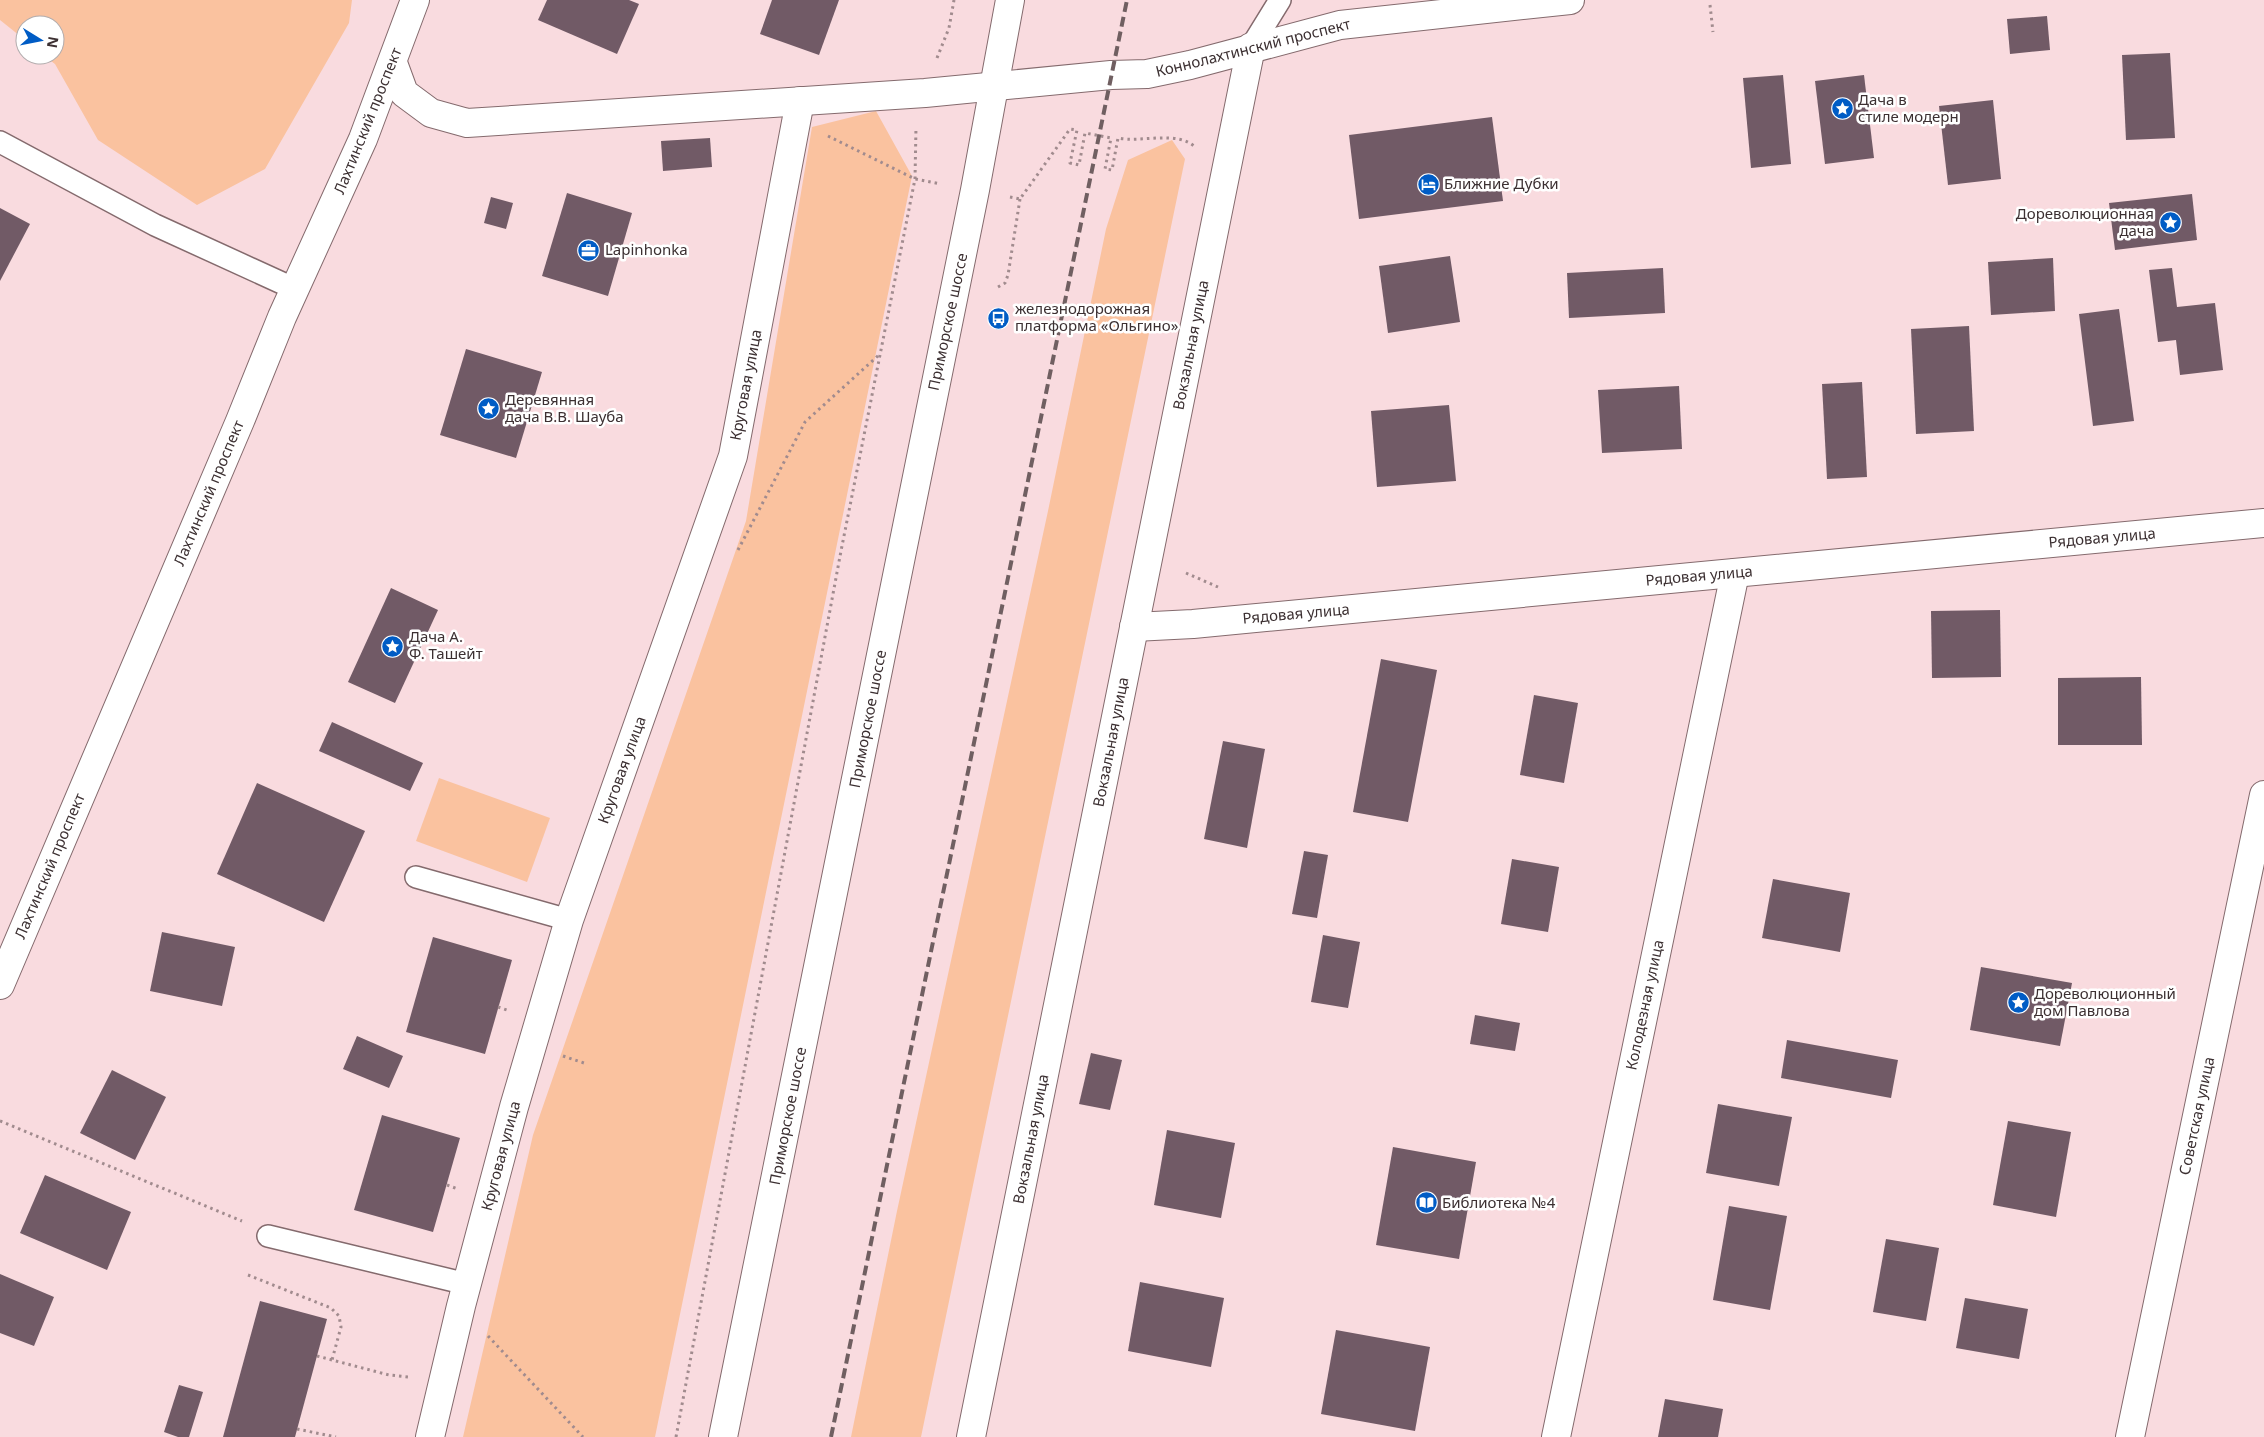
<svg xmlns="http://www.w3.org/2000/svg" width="2264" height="1437" viewBox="0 0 2264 1437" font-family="'Noto Sans',sans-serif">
	<rect width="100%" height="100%" fill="#f9dbdf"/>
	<g fill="#fac29f">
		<path d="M0,0h352l-3,23 -84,146 -68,36 -99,-65 -43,-76 -12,-9h12v-30h-30v15l-25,-20z"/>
		<path d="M876,111l36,65 -257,1261h-192l70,-302 213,-614 66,-394z"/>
		<path d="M1172,140l13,19 -264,1278h-70l46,-226 151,-700 58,-282 22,-69z"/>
		<path d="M439,778l111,40 -23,64 -111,-41z"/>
	</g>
	<g fill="#715a66">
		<path d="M547,0h82l10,4 -22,50 -79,-34z"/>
		<path d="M772,0h67l-20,55 -59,-21z"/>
		<path d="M2047,16l3,34 -40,4 -3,-35z"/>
		<path d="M2170,53l5,85 -49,2 -4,-85z"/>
		<path d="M1783,75l8,89 -40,4 -8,-90z"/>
		<path d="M1864,75l10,83 -49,6 -10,-83z"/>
		<path d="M1993,100l8,79 -53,6 -9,-79z"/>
		<path d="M1492,117l11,84 -144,18 -10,-84z"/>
		<path d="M710,138l2,29 -49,4 -2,-30z"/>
		<path d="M567,193l65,20 -24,83 -66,-20z"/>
		<path d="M2192,194l5,46 -82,10 -6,-47z"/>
		<path d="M491,197l22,6 -7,26 -22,-6z"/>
		<path d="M0,208l30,16 -30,57z"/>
		<path d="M1450,256l10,66 -72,11 -9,-67z"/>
		<path d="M2053,258l2,53 -64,4 -3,-53z"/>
		<path d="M1663,268l2,45 -96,5 -2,-45z"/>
		<path d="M2172,268l5,39 38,-4 8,67 -43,5 -4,-35 -18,2 -9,-72z"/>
		<path d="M2119,309l15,112 -41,5 -14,-112z"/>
		<path d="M1969,326l5,105 -58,3 -5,-105z"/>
		<path d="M466,349l76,23 -26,86 -76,-23z"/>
		<path d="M1862,382l5,95 -40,2 -5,-95z"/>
		<path d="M1679,386l3,63 -80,4 -4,-63z"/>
		<path d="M1449,405l7,76 -79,6 -6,-76z"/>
		<path d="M391,588l47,22 -43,93 -47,-21z"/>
		<path d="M2000,610l1,67 -69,1 -1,-67z"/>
		<path d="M1381,659l56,11 -29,152 -55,-10z"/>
		<path d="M2141,677l1,68h-84v-67z"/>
		<path d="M1534,695l44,8 -14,80 -44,-8z"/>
		<path d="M332,722l91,41 -13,28 -91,-40z"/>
		<path d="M1223,741l42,8 -18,99 -43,-9z"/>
		<path d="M257,783l108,48 -41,91 -107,-48z"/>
		<path d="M1304,851l24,4 -11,63 -25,-4z"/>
		<path d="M1512,859l47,8 -11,65 -47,-8z"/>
		<path d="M1773,879l77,14 -10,59 -78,-14z"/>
		<path d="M162,932l73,15 -13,59 -72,-15z"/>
		<path d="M1323,935l37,7 -12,66 -37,-6z"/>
		<path d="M433,937l79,23 -27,94 -79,-22z"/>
		<path d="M1981,967l91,16 -12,63 -90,-16z"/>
		<path d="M1475,1015l45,8 -5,28 -45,-7z"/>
		<path d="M357,1036l46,20 -14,32 -46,-19z"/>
		<path d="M1787,1040l111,20 -7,38 -110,-20z"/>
		<path d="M1091,1053l31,7 -12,50 -31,-6z"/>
		<path d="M112,1070l54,27 -31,63 -55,-27z"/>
		<path d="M1718,1104l74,13 -13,69 -73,-13z"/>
		<path d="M382,1115l78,23 -27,94 -79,-22z"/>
		<path d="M2008,1121l63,11 -15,85 -63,-12z"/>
		<path d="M1167,1130l68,13 -14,75 -67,-13z"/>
		<path d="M1393,1147l83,15 -17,97 -83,-14z"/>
		<path d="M45,1175l86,37 -24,58 -87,-37z"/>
		<path d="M1729,1206l58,10 -17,94 -57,-10z"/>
		<path d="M1886,1239l53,9 -13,73 -53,-9z"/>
		<path d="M0,1274l54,23 -20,49 -34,-13z"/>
		<path d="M1140,1282l84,16 -13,69 -83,-16z"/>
		<path d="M1965,1298l63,11 -9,50 -63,-11z"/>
		<path d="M260,1301l67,18 -32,118h-72z"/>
		<path d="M1336,1330l94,17 -15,84 -94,-17z"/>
		<path d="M179,1385l24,7 -14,45h-11l-14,-5z"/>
		<path d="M1665,1399l58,10 -5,28h-60z"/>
	</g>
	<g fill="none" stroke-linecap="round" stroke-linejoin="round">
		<defs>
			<g id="lane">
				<path d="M1251,47l29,-47"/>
				<path d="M0,142l155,83 140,64"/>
				<path d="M416,877l153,43"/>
				<path d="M268,1236l199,48"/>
			</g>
			<g id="street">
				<path d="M1134,627l59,-3 1071,-101"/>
				<path d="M430,1437l31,-131 53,-199 55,-187 164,-464 67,-355"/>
				<path d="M971,1437l280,-1390"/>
				<path d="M1556,1437l179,-864"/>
				<path d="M2130,1437l134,-642"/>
			</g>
			<path id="secondary" d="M393,63l11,30 27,20 36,10 458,-30 186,-18 36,-1 43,-9 150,-40 230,-25"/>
			<g id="primary">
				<path d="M0,985l240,-564 42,-104 81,-178 52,-139"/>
				<path d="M723,1437l252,-1247 35,-190"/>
			</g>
		</defs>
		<use href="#lane" stroke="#846a6d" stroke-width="24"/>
		<use href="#street" stroke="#846a6d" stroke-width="30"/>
		<use href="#secondary" stroke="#846a6d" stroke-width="30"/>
		<use href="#primary" stroke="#846a6d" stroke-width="30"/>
		<g stroke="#a18b8e" stroke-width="3" stroke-dasharray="2.5 4" stroke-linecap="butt">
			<path d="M1710,5l3,27"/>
			<path d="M937,58l12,-30 5,-28"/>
			<path d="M828,136l87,43 26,5"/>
			<path d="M1010,197l10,2 50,-70 7,1 -7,33 9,2 6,-32 26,5 -6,31 7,1 6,-32c23,5 59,-8 77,9"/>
			<path d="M998,287l7,-4 3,-8 12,-76"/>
			<path d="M738,550l67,-128 75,-68"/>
			<path d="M1186,573l32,14"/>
			<path d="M498,1007l9,3"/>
			<path d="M563,1056l21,7"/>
			<path d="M0,1121l242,100"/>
			<path d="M447,1185l11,4"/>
			<path d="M248,1275l83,33 8,8 2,11 -9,33"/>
			<path d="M488,1336l95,101"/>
			<path d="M317,1356l72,19 20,2"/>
			<path d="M297,1429l39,8"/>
			<path d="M676,1437l165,-886 74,-372 1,-52"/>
		</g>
		<use href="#lane" stroke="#fff" stroke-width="21"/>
		<use href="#street" stroke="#fff" stroke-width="28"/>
		<use href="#secondary" stroke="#fff" stroke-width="28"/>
		<use href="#primary" stroke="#fff" stroke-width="28"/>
		<path stroke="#705f61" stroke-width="4" stroke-dasharray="10 5" stroke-linecap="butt" d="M831,1437l296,-1437"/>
	</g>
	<defs>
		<symbol id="sight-disc" viewBox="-11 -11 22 22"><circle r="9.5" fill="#005cc5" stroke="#fff"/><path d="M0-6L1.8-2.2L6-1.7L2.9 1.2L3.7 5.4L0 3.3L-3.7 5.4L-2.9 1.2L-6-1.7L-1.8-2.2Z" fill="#fff"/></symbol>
		<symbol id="hotel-disc" viewBox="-11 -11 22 22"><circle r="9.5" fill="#005cc5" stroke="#fff"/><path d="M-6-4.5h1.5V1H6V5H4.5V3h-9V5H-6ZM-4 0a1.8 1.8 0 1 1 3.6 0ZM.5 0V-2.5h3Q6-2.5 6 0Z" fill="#fff"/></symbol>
		<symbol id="office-disc" viewBox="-11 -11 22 22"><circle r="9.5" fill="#005cc5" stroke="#fff"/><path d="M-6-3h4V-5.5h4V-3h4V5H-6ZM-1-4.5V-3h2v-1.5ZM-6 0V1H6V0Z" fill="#fff"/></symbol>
		<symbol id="bus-disc" viewBox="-11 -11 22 22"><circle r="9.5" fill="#005cc5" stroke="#fff"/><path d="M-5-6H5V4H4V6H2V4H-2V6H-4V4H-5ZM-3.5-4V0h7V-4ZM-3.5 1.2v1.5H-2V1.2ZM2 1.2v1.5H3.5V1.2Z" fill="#fff"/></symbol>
		<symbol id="library-disc" viewBox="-11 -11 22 22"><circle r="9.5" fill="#005cc5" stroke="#fff"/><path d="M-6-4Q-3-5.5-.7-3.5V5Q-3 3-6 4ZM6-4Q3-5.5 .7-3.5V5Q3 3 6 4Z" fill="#fff"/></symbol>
	</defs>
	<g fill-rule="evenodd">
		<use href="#sight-disc" x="1830" y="96" width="25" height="25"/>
		<use href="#hotel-disc" x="1416" y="172" width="25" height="25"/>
		<use href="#sight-disc" x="2158" y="210" width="25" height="25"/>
		<use href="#office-disc" x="576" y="238" width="25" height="25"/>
		<use href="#bus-disc" x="986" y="306" width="25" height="25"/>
		<use href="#sight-disc" x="476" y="396" width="25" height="25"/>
		<use href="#sight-disc" x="380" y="634" width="25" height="25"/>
		<use href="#sight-disc" x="2006" y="990" width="25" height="25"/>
		<use href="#library-disc" x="1414" y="1190" width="25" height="25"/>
	</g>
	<g text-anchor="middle" stroke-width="5" stroke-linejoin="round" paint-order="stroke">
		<g font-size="15" fill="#3c3032" stroke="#fff">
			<text transform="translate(1253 48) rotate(-14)" y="5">Коннолахтинский проспект</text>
			<text transform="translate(368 121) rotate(-68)" y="5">Лахтинский проспект</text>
			<text transform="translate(948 322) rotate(-78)" y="5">Приморское шоссе</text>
			<text transform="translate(1191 345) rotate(-79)" y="5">Вокзальная улица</text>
			<text transform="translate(746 385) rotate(-79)" y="5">Круговая улица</text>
			<text transform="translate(209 493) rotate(-67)" y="5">Лахтинский проспект</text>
			<text transform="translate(2102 538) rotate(-5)" y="5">Рядовая улица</text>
			<text transform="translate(1699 576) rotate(-5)" y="5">Рядовая улица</text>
			<text transform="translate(1296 614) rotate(-5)" y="5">Рядовая улица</text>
			<text transform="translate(868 719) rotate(-79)" y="5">Приморское шоссе</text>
			<text transform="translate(1111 742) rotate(-79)" y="5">Вокзальная улица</text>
			<text transform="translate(622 770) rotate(-70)" y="5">Круговая улица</text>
			<text transform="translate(50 866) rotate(-67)" y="5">Лахтинский проспект</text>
			<text transform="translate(1645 1005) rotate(-78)" y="5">Колодезная улица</text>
			<text transform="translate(788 1116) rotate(-79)" y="5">Приморское шоссе</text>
			<text transform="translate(2197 1116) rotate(-78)" y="5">Советская улица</text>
			<text transform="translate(1031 1139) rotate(-79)" y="5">Вокзальная улица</text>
			<text transform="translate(501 1156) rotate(-75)" y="5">Круговая улица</text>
		</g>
		<g font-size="15" fill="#3c3032" stroke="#fff" text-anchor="start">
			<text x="1858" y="105">Дача в<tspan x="1858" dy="17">стиле модерн</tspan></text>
			<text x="1444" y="189">Ближние Дубки</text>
			<text x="2154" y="219" text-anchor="end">Дореволюционная<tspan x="2154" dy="17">дача</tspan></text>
			<text x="605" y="255">Lapinhonka</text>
			<text x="1015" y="314">железнодорожная<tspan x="1015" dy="17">платформа «Ольгино»</tspan></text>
			<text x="505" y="405">Деревянная<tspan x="505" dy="17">дача В.В. Шауба</tspan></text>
			<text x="409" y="642">Дача А.<tspan x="409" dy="17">Ф. Ташейт</tspan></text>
			<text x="2034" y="999">Дореволюционный<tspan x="2034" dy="17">дом Павлова</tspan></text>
			<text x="1442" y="1208">Библиотека №4</text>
		</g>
	</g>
	<g transform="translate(40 40) rotate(100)"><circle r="24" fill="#ffffff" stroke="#b1acad"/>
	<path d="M0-4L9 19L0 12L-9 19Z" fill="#005cc5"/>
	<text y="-8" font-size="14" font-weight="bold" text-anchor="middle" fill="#3c3032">N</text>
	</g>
</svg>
